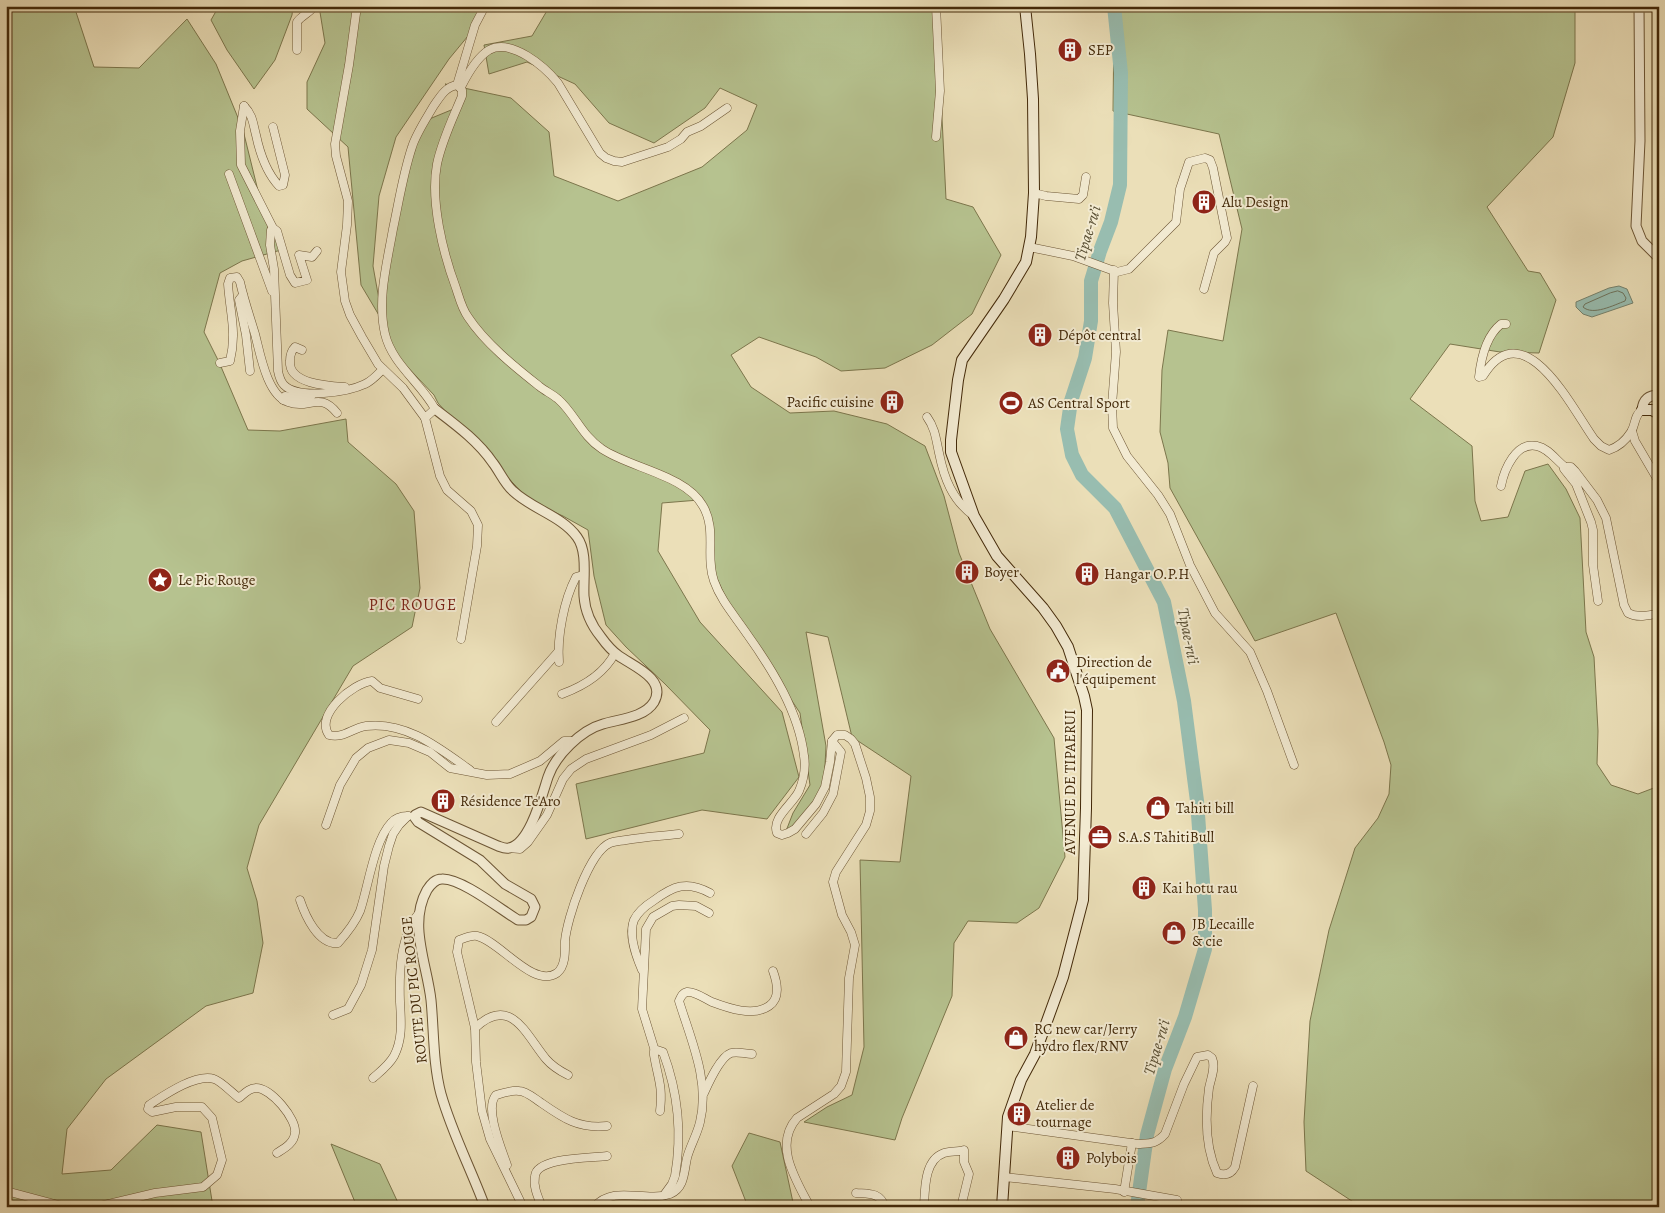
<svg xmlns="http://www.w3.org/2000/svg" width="1665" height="1213" viewBox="0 0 1665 1213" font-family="Alegreya,serif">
	<rect width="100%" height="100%" fill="#ebdfb8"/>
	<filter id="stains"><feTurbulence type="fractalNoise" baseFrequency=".004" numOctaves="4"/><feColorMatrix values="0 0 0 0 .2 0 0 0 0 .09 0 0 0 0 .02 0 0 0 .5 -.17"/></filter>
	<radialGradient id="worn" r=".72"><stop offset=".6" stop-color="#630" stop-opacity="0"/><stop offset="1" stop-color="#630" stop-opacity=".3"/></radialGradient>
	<g fill="#b6c28f" stroke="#7c764c">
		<path d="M6,6h68l20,61 45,1 48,-49 29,45 27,66 18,73 20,47 -39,11 -22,12 -16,59 15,30 29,68 32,1 66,-12 2,23 48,42 18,27 6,77 -8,39 -59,39 -94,159 -12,43 10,33 6,42 -10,50 -47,13 -100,73 -39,50 -5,45 49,-4 46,-45 44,7 12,75h-207z"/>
		<path d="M219,6h74l-1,9 -17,45 -21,29 -27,-39 -16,-30z"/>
		<path d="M319,6h166l-17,30 -19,23 -53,78 -17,59 -6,70 10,56 -22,-37 -13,-138 -41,-38v-27l18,-39z"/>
		<path d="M546,6h387l6,51 7,142 27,8 28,48 -29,59 -40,31 -47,23 -44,3 -25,-14 -57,-20 -28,18 20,32 39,26 44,-2 53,13 38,22 19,50 15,57 31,76 64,109 11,119 -26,51 -22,15 -49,-2 -14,22 -2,53 -50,122 -7,22 -91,-18 23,-15 25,-12 12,-48 -4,-187 40,2 11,-86 -59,-39 -24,-100 -22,-5 20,114 -2,38 -14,28 -24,19 7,-18 17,-28 -10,-72 -37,-56 -27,-38 -26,-55 -3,-54 -8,-10 -37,3 -4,48 42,71 82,90 17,65 -32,42 -65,-9 -116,29 -10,-55 128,-31 6,-23 -45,-46 -39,-37 -20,-22 -12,-49 -6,-46 -25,-14 -32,-14 -76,-80 -17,-19 -4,-8 -34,-36 -17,-29 3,-55 14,-80 22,-73 34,-14 5,-16 -16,-8 66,14 38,34 5,44 64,25 84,-34 45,-37 10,-25 -37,-17 -15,20 -51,35 -45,-20 -34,-39 -48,-22 -38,12 -5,-29 48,-9 16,-27z"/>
		<path d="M1112,6h463v57l-22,74 -66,70 41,64 12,2 16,27 -17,53 -39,-1 -50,-8 -40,55 62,47 3,55 6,20 27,-4 17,-46 23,-7 18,25 14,29 6,114 8,25 4,74 -1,33 14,21 27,9 21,-8v421h-298l-55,-36 -2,-49 6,-101 19,-91 26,-82 23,-30 11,-24 2,-29 -7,-23 -48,-129 -81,28 -85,-153 -2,-25 -8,-31 2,-62 6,-40 55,11 19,-112 -23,-95 -106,-23 1,-89z"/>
		<path d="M749,1133l31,9 14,65h-46l-16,-41z"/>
		<path d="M331,1144l49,20 20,43h-43z"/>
	</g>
	<path fill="#98bdb0" stroke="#76826d" d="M1619,286l8,3 6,14 -41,14 -9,-3 -7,-7v-5l33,-14z"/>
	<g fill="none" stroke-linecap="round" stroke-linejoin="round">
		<path stroke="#6e735c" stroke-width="1" d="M1618,291l5,2 3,5 -1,3c-11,4 -32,15 -42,6l2,-3 25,-11z"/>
		<path stroke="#98bdb0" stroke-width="14" d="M1114,6l7,67 -1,112 -9,37 -11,29 -9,30v40l-6,37 -14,43 -4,28 5,26 10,20 33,33 49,94 20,99 13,100 8,109v39l-20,68 -20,52 -18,66 -10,72"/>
		<defs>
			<g id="minor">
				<path d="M357,6l-8,59 -14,79 1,12 12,45 -1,24 -6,47 4,29 5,14 12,22 16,27 25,24 22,30 10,-9c-14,-26 -43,-45 -50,-75 -8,-34 2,-71 8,-105 6,-28 10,-55 19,-82 4,-13 14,-28 21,-40 7,-10 12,-20 24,-22l5,5v6c-9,22 -20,44 -25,68 -7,37 6,89 19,124 3,9 6,21 12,29 17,26 47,50 71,69 6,5 13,8 19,13 17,15 24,37 44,50 28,19 84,26 101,57 14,24 2,50 11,75 7,20 21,35 33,53 25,35 52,78 57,122 2,12 0,23 -5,35 -6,13 -28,27 -22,42l5,2 6,-2 7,-4 21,-25 9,-17 5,-25 2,-21 5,-6h8l6,4 4,5 11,34 4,19v14l-4,14 -30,47 -3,10 9,33 9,17 4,13 -6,33 -3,94 -5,14 -7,8 -37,24c-24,27 -1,62 13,89"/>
				<path d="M297,50v-28c5,-7 13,-9 17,-16"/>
				<path d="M457,85l18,-60 10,-19"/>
				<path d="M461,87c6,-12 15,-29 28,-37 23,-12 56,17 69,33l42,70 6,5 8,3 8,1 46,-15 13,-8 6,-7 14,-6 26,-18"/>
				<path d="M244,106l-4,25 1,34 32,63 4,3 13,44 5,8 12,-3 -8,-25 13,2 5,-6"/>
				<path d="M244,106c9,9 9,18 12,29 4,19 10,37 23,51l4,-1 2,-10 -12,-48"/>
				<path d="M936,137l4,-46 -4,-85"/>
				<path d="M229,174l43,117"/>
				<path d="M1034,193l12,3 33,3 4,-4 3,-18"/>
				<path d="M273,228l-2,2 -1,15 4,24 4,102c1,5 2,10 6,14 15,15 64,7 81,-1 7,-3 13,-10 18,-15"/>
				<path d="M1029,247l44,9 44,16 12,-3 47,-47 4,-33 9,-27 16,-4 5,2 3,8 14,70 -2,4 -11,11 -10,36"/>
				<path d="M1114,270l-1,33 3,49 -4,53 1,23 14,28 31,39 12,19 20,51 25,48 35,39 17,39 27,74"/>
				<path d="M243,295l-4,5 7,35 4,36"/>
				<path d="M1506,324h-5c-15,12 -20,34 -22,53l4,-1c41,-67 90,34 111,63l7,7 8,4c9,-3 17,-10 22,-18 5,-8 3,-17 11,-22"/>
				<path d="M302,350l-7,-3c-3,3 -5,9 -5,14 -2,23 38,25 55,26"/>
				<path d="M220,363l10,-2c7,-29 0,-48 -2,-77l2,-6 7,-1 3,5c4,18 10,35 15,52 5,19 12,61 33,68 21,8 31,-11 49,11"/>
				<path d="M283,400l2,-4 20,2 6,-2"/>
				<path d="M927,417c8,11 9,22 12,36 5,25 13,47 35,63"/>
				<path d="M425,418l15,58 7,14 24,21 7,14 -1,21 -16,93"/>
				<path d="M1632,431l3,10 24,41"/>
				<path d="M1501,486c3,-16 15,-45 36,-40 11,2 19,14 28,21"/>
				<path d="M1598,601l-5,-36v-35l-2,-8 -15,-38 -12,-15 1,-2h6l4,4 22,29 9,18 18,87 4,8c9,5 20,3 31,0"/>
				<path d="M559,662c-2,-26 5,-62 17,-85l7,-2"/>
				<path d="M562,694c22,-8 42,-20 53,-41"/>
				<path d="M418,699l-38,-11 -8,-7c-19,2 -58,34 -43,54 14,4 23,-7 37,-9 40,-5 73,22 104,44"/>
				<path d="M496,722l62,-70"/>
				<path d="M326,825l14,-40 16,-27 12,-10 21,-8 20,3 21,9 20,16 37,7 23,-1 30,-13 24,-20h9"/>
				<path d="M806,834l17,-21 10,-19 8,-42 -9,-11"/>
				<path d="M507,848l13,1 8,-7 19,-27 16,-36 8,-10 15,-10 65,-24 33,-17"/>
				<path d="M300,900c5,15 18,45 38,43 9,-10 17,-20 22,-32 8,-23 14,-70 31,-88 4,-5 11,-7 17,-7"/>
				<path d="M642,970c-6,-14 -14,-35 -8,-50 4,-8 11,-14 19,-19 20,-15 34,-21 57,-8"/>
				<path d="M333,1015l15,-6 13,-24 11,-35 12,-84 5,-20 4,-12 6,-9 9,-9"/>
				<path d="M475,1028c36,-34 51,7 71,31 6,7 14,12 22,16"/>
				<path d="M655,1051l-13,-42 4,-80 7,-12 19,-11 7,-1 17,1 13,7"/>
				<path d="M373,1078c8,-7 16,-13 21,-22 9,-17 7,-36 6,-54 -1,-29 0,-66 19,-89"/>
				<path d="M704,1093c5,-11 16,-36 27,-40 7,-2 14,1 21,1"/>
				<path d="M660,1111c3,-25 -2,-32 -6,-56v-4l3,-1 6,2c15,40 19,83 12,124l-3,8 -8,11"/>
				<path d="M1007,1126l131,18c13,-1 18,0 27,-10l19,-50 13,-27 11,-2 4,3c4,9 -1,20 -3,30 -4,29 -4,59 8,85 8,3 14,1 18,-6l18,-81"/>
				<path d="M507,1165c-5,-15 -23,-57 -11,-70 7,-2 16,-5 23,-4 7,0 15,7 21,11 23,16 38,27 67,24"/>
				<path d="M1004,1177l111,12 62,11"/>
				<path d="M6,1191l60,16"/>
				<path d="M1124,1192l8,-49"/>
				<path d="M856,1193c13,1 24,-1 29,14"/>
				<path d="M96,1207l59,-14 48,-6 14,-12 5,-15 -10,-42 -10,-11h-26l-24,5 -4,-3 1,-4c14,-9 47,-32 65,-26 7,2 18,14 25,19 5,-4 10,-10 17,-10 15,0 41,31 39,45 -1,10 -10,15 -18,20"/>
				<path d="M523,1207l-33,-68 -8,-28 -6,-49 -1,-34 -18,-76 2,-12c6,-2 12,-5 18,-4 23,5 56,53 80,37 9,-7 8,-23 8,-32 2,-23 24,-89 45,-98 5,-2 11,-2 16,-3 17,-3 35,-4 53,-6"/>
				<path d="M542,1207c-4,-10 -9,-20 -7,-31 2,-19 57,-18 72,-20"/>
				<path d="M594,1207c21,-23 50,-4 76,-13 15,-6 14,-23 17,-36 3,-12 10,-23 13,-36 10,-41 -9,-82 -21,-121 2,-4 3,-8 8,-9 8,-1 18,7 25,10 16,6 41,15 57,4 12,-8 8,-24 4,-35"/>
				<path d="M619,1207h10"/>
				<path d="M924,1207c1,-18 0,-47 20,-54 6,-2 14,-1 20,-3v12l5,12 -8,33"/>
			</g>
			<g id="tertiary">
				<path d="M1639,6l1,135 -4,85 6,15 17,17"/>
				<path d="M435,409c21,16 43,32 58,54 7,9 11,20 20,28 19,18 49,25 64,46 11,15 6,41 7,59 1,15 8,30 17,41 5,7 11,14 18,19 14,10 48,23 35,46 -10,16 -35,17 -51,22 -22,6 -48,32 -55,53 -6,18 -18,67 -39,71 -4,1 -8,-1 -11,-2l-77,-34 -6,3v3l3,4 62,38 25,24 26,15 4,8 -4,10 -5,3h-8c-18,-11 -57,-42 -76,-41 -7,0 -11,5 -15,11 -19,34 0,74 4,110 3,31 2,64 10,94 11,39 30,75 44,113"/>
				<path d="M1642,410c1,-10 6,-15 17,-15"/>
			</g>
			<g id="secondary">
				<path d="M1642,410h10l7,4"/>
				<path d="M1002,1207l6,-90 13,-37 14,-26 28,-77 20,-77 3,-92 1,-98 -3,-14 -16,-49 -12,-21 -13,-18 -46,-52 -23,-40 -23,-64v-12l7,-60 4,-20 42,-61 22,-37 5,-25 3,-44 -1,-94 -3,-45 -5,-48"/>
			</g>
		</defs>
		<use href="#minor" stroke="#6d5635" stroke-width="9"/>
		<use href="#tertiary" stroke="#6d5635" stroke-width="11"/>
		<use href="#secondary" stroke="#432909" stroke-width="12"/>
		<use href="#minor" stroke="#f2ead1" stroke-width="8"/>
		<use href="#tertiary" stroke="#f2ead1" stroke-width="9"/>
		<use href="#secondary" stroke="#f2ead1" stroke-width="10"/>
	</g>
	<defs>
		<symbol id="building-disc" viewBox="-11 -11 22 22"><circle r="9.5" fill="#8f2418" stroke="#f2ead1"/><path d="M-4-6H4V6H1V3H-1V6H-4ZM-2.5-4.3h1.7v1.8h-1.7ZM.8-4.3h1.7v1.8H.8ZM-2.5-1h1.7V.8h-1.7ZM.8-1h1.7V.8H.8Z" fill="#fff"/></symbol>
		<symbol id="stadium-disc" viewBox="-11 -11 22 22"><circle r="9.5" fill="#8f2418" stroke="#f2ead1"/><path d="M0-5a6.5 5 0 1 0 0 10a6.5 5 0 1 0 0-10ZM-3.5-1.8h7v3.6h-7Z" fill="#fff"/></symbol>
		<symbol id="sight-disc" viewBox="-11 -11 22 22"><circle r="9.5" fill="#8f2418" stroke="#f2ead1"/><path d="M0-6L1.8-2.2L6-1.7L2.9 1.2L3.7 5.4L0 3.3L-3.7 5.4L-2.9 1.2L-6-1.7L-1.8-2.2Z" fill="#fff"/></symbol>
		<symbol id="civic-disc" viewBox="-11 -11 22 22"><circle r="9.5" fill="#8f2418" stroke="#f2ead1"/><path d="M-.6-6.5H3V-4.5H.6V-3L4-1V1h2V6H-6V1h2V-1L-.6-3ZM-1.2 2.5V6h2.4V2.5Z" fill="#fff"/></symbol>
		<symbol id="shop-disc" viewBox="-11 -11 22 22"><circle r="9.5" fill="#8f2418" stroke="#f2ead1"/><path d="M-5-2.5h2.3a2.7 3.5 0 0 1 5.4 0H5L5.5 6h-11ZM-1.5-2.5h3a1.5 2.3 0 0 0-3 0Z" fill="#fff"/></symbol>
		<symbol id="office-disc" viewBox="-11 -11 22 22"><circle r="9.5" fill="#8f2418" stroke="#f2ead1"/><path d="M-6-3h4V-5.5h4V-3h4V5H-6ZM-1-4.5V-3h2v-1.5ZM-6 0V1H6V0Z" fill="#fff"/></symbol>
	</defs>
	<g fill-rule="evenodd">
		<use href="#building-disc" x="1056" y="36" width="28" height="28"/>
		<use href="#building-disc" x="1190" y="188" width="28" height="28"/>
		<use href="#building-disc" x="1026" y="321" width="28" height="28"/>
		<use href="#building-disc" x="878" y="388" width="28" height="28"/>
		<use href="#stadium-disc" x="997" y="389" width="28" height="28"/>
		<use href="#building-disc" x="953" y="558" width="28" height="28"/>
		<use href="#building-disc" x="1073" y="560" width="28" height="28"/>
		<use href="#sight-disc" x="146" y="566" width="28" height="28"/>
		<use href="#civic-disc" x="1044" y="657" width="28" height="28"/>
		<use href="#building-disc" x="429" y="787" width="28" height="28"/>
		<use href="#shop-disc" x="1144" y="794" width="28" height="28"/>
		<use href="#office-disc" x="1086" y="823" width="28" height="28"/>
		<use href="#building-disc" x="1130" y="874" width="28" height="28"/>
		<use href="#shop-disc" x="1160" y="919" width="28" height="28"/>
		<use href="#shop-disc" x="1002" y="1024" width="28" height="28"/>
		<use href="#building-disc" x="1005" y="1100" width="28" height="28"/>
		<use href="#building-disc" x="1054" y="1144" width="28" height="28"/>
	</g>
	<g text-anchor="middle" stroke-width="4" stroke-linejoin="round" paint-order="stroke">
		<g font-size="15" fill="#432909" stroke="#f2ead1" text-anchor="start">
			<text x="1088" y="55">SEP</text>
			<text x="1222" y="207">Alu Design</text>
			<text x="1058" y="340">Dépôt central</text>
			<text x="874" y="407" text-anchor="end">Pacific cuisine</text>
			<text x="1028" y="408">AS Central Sport</text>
			<text x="984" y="577">Boyer</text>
			<text x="1104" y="579">Hangar O.P.H</text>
			<text x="178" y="585">Le Pic Rouge</text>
			<text x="1076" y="667">Direction de<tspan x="1076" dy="17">l'équipement</tspan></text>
			<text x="460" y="806">Résidence Te'Aro</text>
			<text x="1176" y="813">Tahiti bill</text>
			<text x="1118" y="842">S.A.S TahitiBull</text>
			<text x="1162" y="893">Kai hotu rau</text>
			<text x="1192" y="929">JB Lecaille<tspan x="1192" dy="17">&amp; cie</tspan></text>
			<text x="1034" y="1034">RC new car/Jerry<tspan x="1034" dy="17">hydro flex/RNV</tspan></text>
			<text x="1036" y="1110">Atelier de<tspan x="1036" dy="17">tournage</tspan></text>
			<text x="1086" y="1163">Polybois</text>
		</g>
		<g font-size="15" fill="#432909" stroke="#f2ead1">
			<text transform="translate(1070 782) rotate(-90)" y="5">AVENUE DE TIPAERUI</text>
			<text transform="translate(414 990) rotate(-96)" y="5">ROUTE DU PIC ROUGE</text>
		</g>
		<g font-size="16" font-style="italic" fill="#584e33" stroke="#f2ead1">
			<text transform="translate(1087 233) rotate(-73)" y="6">Tipae-ru’i</text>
			<text transform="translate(1189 636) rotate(79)" y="6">Tipae-ru’i</text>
			<text transform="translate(1156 1047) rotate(-73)" y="6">Tipae-ru’i</text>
		</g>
		<g font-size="16" letter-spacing="1" fill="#7a1f14" stroke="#f2ead1">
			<text x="413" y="610">PIC ROUGE</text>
		</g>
	</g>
	<rect width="1665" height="1213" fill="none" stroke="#ebdfb8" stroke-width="25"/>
	<rect x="8" y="8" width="1650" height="1198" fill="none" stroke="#432909" stroke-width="2.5"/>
	<rect x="12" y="12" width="1640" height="1188" fill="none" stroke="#432909"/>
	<rect width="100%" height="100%" filter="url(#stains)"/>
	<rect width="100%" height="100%" fill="url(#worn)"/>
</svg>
